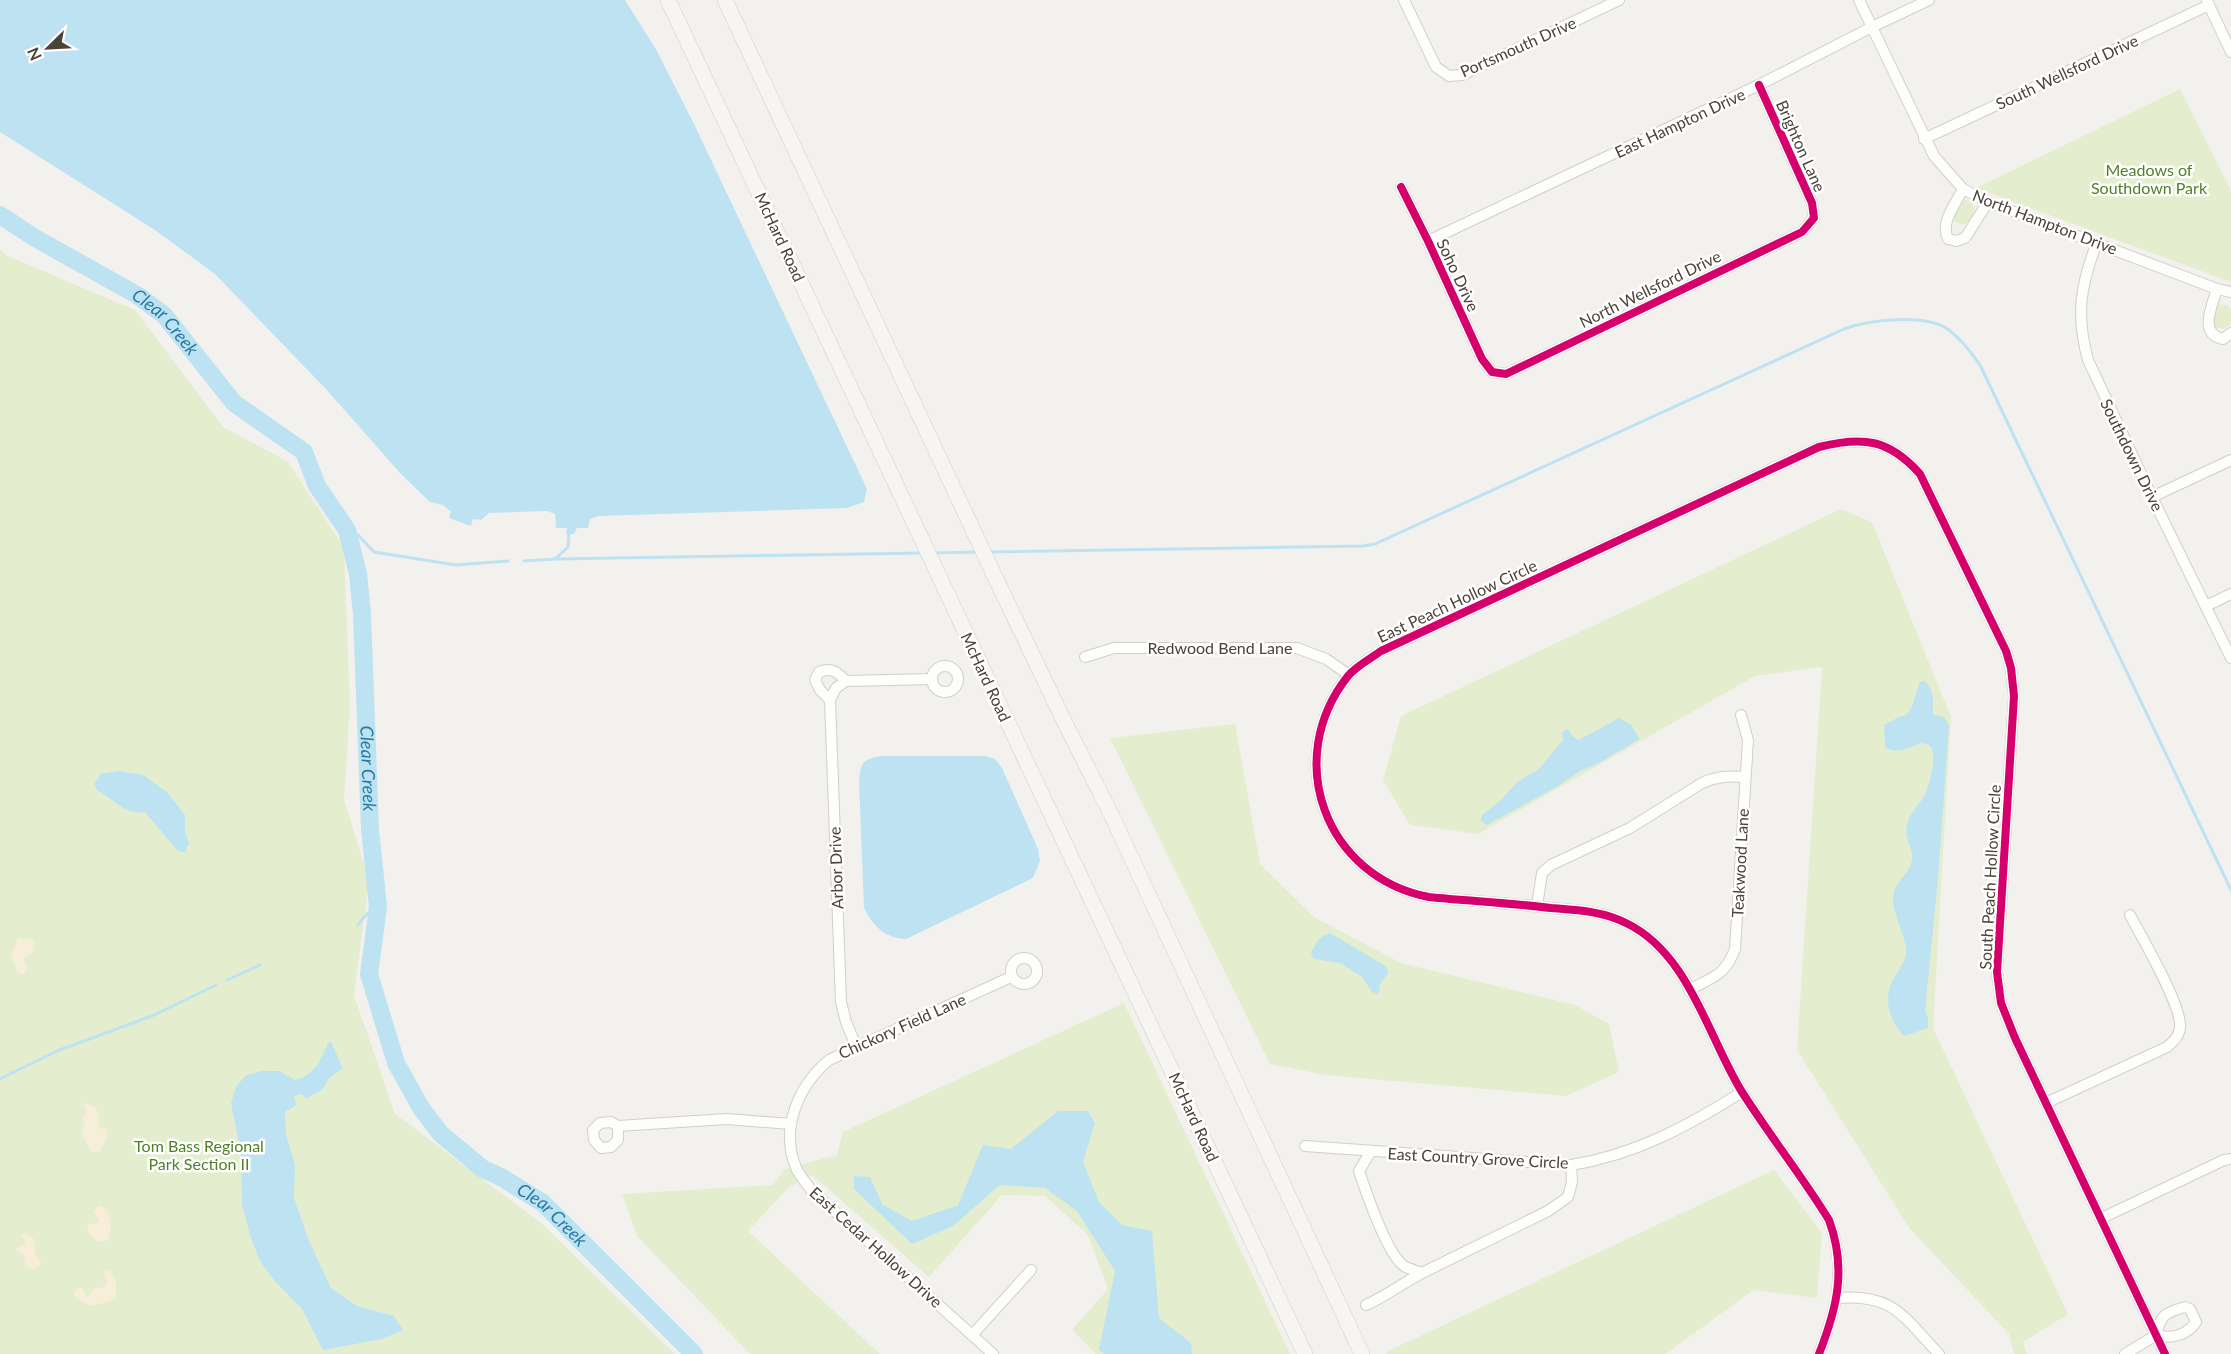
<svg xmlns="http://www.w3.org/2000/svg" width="2231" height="1354" viewBox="0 0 2231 1354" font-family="Lato,sans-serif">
	<rect width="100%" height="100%" fill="#f3f1ee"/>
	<g fill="#e4eece">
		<path d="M2180,89l51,102v91l-255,-94z"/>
		<path d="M1961,199c26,2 9,38 -9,20z"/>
		<path d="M0,249l6,6 129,55 88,117 64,34 57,86 6,158 -6,95 25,80 -15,115 41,119 145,108 135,132h-675z"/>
		<path d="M2219,304l8,1 4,4v15l-7,5 -12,-2 3,-22z"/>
		<path d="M1841,509l31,13 79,195 -18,311 135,286 -45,28 4,12h-13l-5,-20 -99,-105 -113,-179 25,-383 -67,9 -277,158 -68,-9 -27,-45 18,-64z"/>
		<path d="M1235,724l25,140 54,53 87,46 174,42 34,19 10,48 -53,24 -241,-21 -55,-11 -160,-326z"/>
		<path d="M1124,1003l166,351h-194l-24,-24 36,-41 -20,-54 -43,-39 -43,-1 -73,82 -117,-102 -23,12 -41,44 132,123h-130l-113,-118 -15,-42 151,-9 12,-16 52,-14 6,-23z"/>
		<path d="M1774,1170l48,63 -5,65 -64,-8 -87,64h-279l-1,-2z"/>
	</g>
	<g fill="#f7eed9">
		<path d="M18,938l14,2 3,5 -3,9 -9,3 4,11 -3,7 -6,-2 -7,-17z"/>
		<path d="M83,1102l13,6 3,10 -1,9 2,2 6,-1c3,9 -1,17 -7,23l-7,1 -11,-19 4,-7 -3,-8 5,-4z"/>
		<path d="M101,1206l6,4 4,15 -3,15 -8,2 -10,-7 -3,-7 2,-4 11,-1 -6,-11 4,-5z"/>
		<path d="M24,1232l10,7 1,14 6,8 -2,5 -6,3 -8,-3 -1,-12 -6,-2 -2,-4 9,-4v-4l-4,-4z"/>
		<path d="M108,1270c8,5 10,19 7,28 -13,7 -32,12 -41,-3l2,-6 6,-2 4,9h3l5,-7 11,-2 2,-5 -3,-11z"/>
	</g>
	<g fill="#bde2f2">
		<path d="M0,0h625l32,51 37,73 173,365 -3,13 -17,6 -248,8 -9,3 -2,9h-11l-3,6h-8l1,-6h-11l-1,-14 -8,-3 -58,2 -8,7 -8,-1 -2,7 -22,-8 2,-6 -8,-7 -13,-3 -29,-28 -76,-86 -110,-114 -60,-44 -155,-98z"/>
		<path d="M1924,681c12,10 8,21 9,34l11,2 5,9 -11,153 -13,132 3,6v11l-24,8c-14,-14 -21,-35 -12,-54 4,-9 13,-19 14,-29 2,-11 -12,-37 -13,-52 -1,-19 16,-25 19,-41 3,-9 -10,-22 -4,-39 3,-9 10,-15 15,-23 6,-10 13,-37 9,-49 -2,-5 -7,-5 -11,-6 -12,5 -24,12 -36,4l-1,-22 17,-9h4l6,-7 9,-27z"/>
		<path d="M1619,718l12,7 9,14 -43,25 -19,8 -20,14 -71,39 -6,-4v-5l20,-16 17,-19 21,-12 24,-29 -1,-8 6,-3 4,7 7,4z"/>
		<path d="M881,756h105l9,3 7,9 36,81 2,12 -7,17 -127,61c-20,0 -34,-14 -42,-31l-5,-127c2,-19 3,-21 22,-25z"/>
		<path d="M119,771l24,4 24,17 18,23v18l4,10 -4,9 -7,-1 -33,-39c-20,4 -32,-14 -48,-22l-3,-6 7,-10z"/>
		<path d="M1330,933l57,34 1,6 -9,13 1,4 -2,4 -6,-2 -10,-15 -22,-14 -26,-4 -3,-6c5,-10 8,-17 19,-20z"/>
		<path d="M331,1042l12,26 -14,10 -6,11 -16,9 -7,-4 -6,2 2,9 -11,7 1,23 9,29 -1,34 15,43 22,47 26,18 37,10 9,14 -21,9 -59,11 -21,-41 -28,-29 -14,-19 -9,-23 -9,-33 -1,-52 -10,-50 5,-16 9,-11 16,-5h18l16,9c20,-5 26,-20 33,-37z"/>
		<path d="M1058,1111h30l7,12 -12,39 16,40 23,23 30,6 7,87 32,25 1,11h-88l-5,-4 16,-79 -38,-60 -32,-23 -45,-3 -47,41 -41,18 -58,-55v-13l16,1 12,27 30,17 46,-16 25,-60 28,4z"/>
	</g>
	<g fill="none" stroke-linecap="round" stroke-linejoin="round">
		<g stroke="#bde2f2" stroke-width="3">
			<path d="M347,530l11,5 16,17 82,13 52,-4"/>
			<path d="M989,552l374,-6 12,-2 469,-215c24,-9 82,-16 105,1 12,9 22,22 31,35l251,525"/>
			<path d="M932,553l45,-1"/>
			<path d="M555,559l13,-12 1,-13"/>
			<path d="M524,561l31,-2 368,-6"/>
			<path d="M358,925l9,-11 11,-7"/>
			<path d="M227,980l33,-15"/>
			<path d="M0,1079l57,-28 97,-36 62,-30"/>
		</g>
		<path stroke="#bde2f2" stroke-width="18" id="s1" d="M0,215l35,23 102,57 27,20 70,88 70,49 13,34 30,44 11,44 4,40 8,215 8,78 -9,67 27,89 25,45 20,26 42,35 18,8 42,26 151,151"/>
		<defs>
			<g id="minor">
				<path d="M1404,0l32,67 13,9 13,-1 157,-75"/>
				<path d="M1859,0l75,156 29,33 25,13 229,87 14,3"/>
				<path d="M2207,1l24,51"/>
				<path d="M1924,139l285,-134"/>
				<path d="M1401,187l27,54 54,118 10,13 14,2 296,-142 12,-14 -2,-15 -53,-118"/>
				<path d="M1963,189c-8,16 -23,33 -15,50l8,2 9,-3 23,-36"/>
				<path d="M1428,241l331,-156 113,-58 57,-27"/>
				<path d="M2097,243c-17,42 -21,74 -9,117l64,137 79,161"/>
				<path d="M2217,289c-5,17 -19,45 6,50l8,-6"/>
				<path d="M2152,497l79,-37"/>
				<path d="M2206,606l25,-12"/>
				<path d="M1085,657l29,-9h183l29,11 23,16"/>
				<circle cx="945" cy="679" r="13"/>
				<path d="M830,700l-10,-10 -5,-10 4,-8c13,-5 18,0 27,9"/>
				<path d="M1537,906l5,-33 9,-8 79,-37 72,-45c15,-7 27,-7 43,-6"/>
				<circle cx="1024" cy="971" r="13"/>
				<path d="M1689,990c24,-13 36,-14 46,-41l13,-209 -7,-25"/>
				<path d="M856,1046l-10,-24 -5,-20 -11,-302 6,-12 10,-7 86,-2"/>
				<path d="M2046,1103l121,-56c7,-6 12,-11 13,-19 3,-21 -39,-92 -50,-113"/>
				<path d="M611,1122l7,4v14l-7,7 -10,1 -7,-8 -1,-10 7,-7z"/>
				<path d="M618,1126l109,-7 64,5"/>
				<path d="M1305,1146l266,19c64,-10 117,-39 171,-73"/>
				<path d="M1371,1151l-12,20c7,21 28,83 45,95 5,3 13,5 18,7l126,-62 20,-14 4,-15 -1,-17"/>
				<path d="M2102,1218l122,-58 7,-1"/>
				<path d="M1837,1298c57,-5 66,19 102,56"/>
				<path d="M1366,1305c20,-9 37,-22 56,-32"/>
				<path d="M973,1334l58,-64"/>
				<path d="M993,1354l-182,-164c-5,-7 -10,-13 -14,-20 -18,-40 1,-84 32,-110l182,-83"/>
				<path d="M1819,1354c18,-46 28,-85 10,-134 -27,-44 -59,-84 -87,-128 -34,-55 -53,-139 -116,-169 -23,-12 -50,-13 -75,-15 -41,-5 -82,-7 -122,-11 -104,-20 -147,-138 -81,-221 8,-10 22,-17 33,-25l438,-204c44,-11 70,-8 101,27l86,177 5,17 3,28 -17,276 4,31 14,35 150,316"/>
				<path d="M2125,1354l31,-19c5,-20 8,-22 29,-28l5,2 6,13c-9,14 -26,17 -40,13"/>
			</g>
			<g id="secondary">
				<path d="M668,0l637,1354"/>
				<path d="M725,0l271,579 69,144 46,91 251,540"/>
			</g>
		</defs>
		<use href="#minor" stroke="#d1cfcb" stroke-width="12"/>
		<use href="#secondary" stroke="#d3cec4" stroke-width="16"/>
		<use href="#minor" stroke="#fdfdfc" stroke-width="10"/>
		<use href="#secondary" stroke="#f7f5f1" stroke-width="15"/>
		<defs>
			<g id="cycleway">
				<path d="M1401,187l27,54 54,118 10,13 14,2 296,-142 12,-14 -2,-15 -53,-118"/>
				<path d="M1819,1354c18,-46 28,-85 10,-134 -27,-44 -59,-84 -87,-128 -34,-55 -53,-139 -116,-169 -23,-12 -50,-13 -75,-15 -41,-5 -82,-7 -122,-11 -104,-20 -147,-138 -81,-221 8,-10 22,-17 33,-25l438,-204c44,-11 70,-8 101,27l86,177 5,17 3,28 -17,276 4,31 14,35 150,316"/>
			</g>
		</defs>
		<use href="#cycleway" stroke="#fff" stroke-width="11"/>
		<use href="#cycleway" stroke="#d6006c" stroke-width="8"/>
	</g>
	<g text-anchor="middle" stroke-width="5" stroke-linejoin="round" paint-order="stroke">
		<g font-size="16" fill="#4b4238" stroke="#fff">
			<text transform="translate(1518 47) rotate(-24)" y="6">Portsmouth Drive</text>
			<text transform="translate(2067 72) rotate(-25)" y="6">South Wellsford Drive</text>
			<text transform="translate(1680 123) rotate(-25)" y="6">East Hampton Drive</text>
			<text transform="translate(1801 146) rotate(66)" y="6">Brighton Lane</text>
			<text transform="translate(2045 222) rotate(21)" y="6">North Hampton Drive</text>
			<text transform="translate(780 237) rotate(65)" y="6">McHard Road</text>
			<text transform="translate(1458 275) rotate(65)" y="6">Soho Drive</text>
			<text transform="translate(1650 289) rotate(-26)" y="6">North Wellsford Drive</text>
			<text transform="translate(2132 455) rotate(64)" y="6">Southdown Drive</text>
			<text transform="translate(1457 601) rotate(-25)" y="6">East Peach Hollow Circle</text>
			<text x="1220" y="654">Redwood Bend Lane</text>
			<text transform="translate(986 677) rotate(65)" y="6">McHard Road</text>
			<text transform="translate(1740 863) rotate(-87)" y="6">Teakwood Lane</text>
			<text transform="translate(836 868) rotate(-92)" y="6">Arbor Drive</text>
			<text transform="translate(1990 877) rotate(-87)" y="6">South Peach Hollow Circle</text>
			<text transform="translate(902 1026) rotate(-24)" y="6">Chickory Field Lane</text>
			<text transform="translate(1194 1117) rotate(65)" y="6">McHard Road</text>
			<text transform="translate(1478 1158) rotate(3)" y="6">East Country Grove Circle</text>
			<text transform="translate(876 1247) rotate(42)" y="6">East Cedar Hollow Drive</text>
		</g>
		<g font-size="16" fill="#518127" stroke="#fff">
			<text x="2149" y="176">Meadows of<tspan x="2149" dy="18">Southdown Park</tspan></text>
			<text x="199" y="1152">Tom Bass Regional<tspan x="199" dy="18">Park Section II</tspan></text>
		</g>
		<g font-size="18" font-style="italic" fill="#277aa4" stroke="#fff">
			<text dy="6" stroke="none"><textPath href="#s1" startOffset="198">Clear Creek</textPath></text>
			<text dy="6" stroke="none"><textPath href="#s1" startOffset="720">Clear Creek</textPath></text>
			<text dy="6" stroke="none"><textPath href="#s1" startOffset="1242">Clear Creek</textPath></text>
		</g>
	</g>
	<g transform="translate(48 48) rotate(246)" stroke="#ffffff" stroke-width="4.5" paint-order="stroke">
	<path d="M0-4.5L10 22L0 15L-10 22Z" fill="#4b4238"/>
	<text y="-9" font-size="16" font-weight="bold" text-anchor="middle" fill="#4b4238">N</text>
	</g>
</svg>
